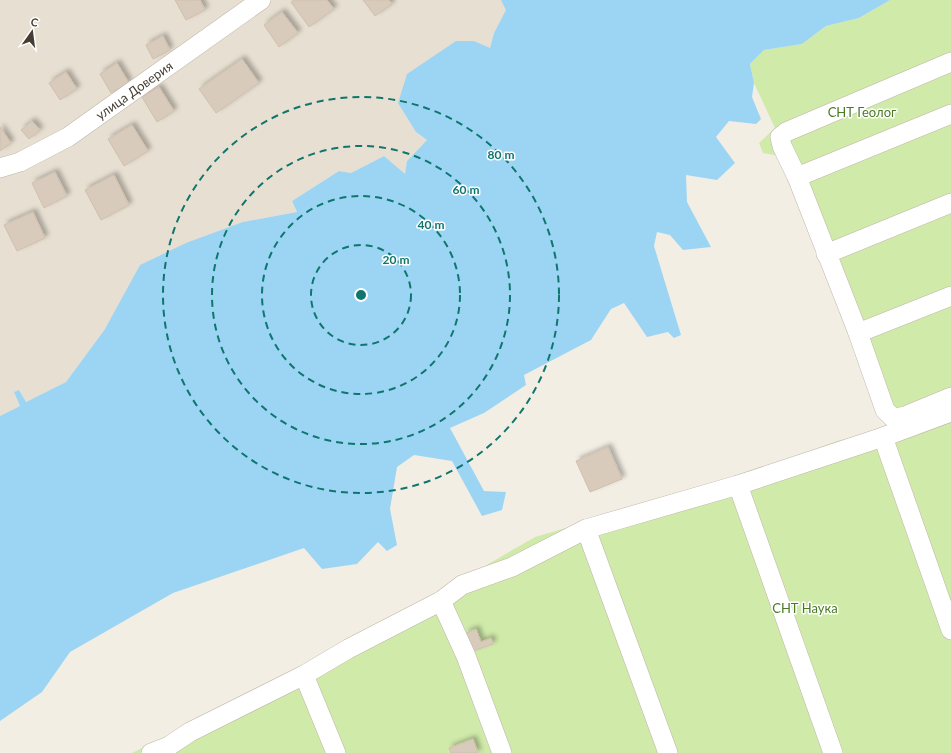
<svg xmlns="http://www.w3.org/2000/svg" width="951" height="753" viewBox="0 0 951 753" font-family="Lato,sans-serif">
	<defs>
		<filter id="shadow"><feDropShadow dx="3.5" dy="-3.5" stdDeviation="2" flood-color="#0004"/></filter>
	</defs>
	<rect width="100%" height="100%" fill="#f3eee4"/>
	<path fill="#e7dfd1" d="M0,0h501l6,10 -13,23 -4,16 -16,-8 -58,91 11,8 -20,21 -2,14 -21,-19 -33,17 -12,-2 -47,30 5,11 -54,10 -138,107 -39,53 -40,20 -7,-12 -5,2 6,14 -20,10z"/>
	<path fill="#d0eaaa" d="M890,0h61v753h-819l122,-59 115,-61 166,-96 196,-57 106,-39 50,-12 -107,-273 -17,-3 -4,-10 16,-15 -21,-45 -4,-19 14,-14 38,-6 24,-18 33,-8z"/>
	<path fill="#9cd5f4" d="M501,0h389l-31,18 -33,8 -24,18 -38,6 -14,14 4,19 -2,14 9,22 -5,5 -27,-3 -13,16 19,26 -18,17 -31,-5 1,27 24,45 -28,3 -13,-15 -13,-3 -3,14 27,89 -7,3 -6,-6 -21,5 -23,-34 -13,6 -20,31 -67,35 2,10 -42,28 -34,15 34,63 22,1 -4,18 -20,6 -30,-55 -38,-6 -17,12 -7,42 7,36 -10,6 -9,-9 -21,22 -35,5 -18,-21 -131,45 -103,59 -28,40 -42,29v-305l20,-10 -6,-14 5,-2 7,12 40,-20 39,-53 35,-64 46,-22 57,-21 54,-10 -5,-11 47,-30 12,2 33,-17 21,18 2,-13 20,-21 -11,-8 -18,-29 9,-29 49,-33h18l16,7 4,-15 12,-23z"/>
	<g fill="#d8cbbc" stroke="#d0c0ac" filter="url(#shadow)">
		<path d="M175,0h25l5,10 -19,10z"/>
		<path d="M294,0h33l7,9 -25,18 -18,-25z"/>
		<path d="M363,0h26l3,4 -17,12z"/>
		<path d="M282,12l16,21 -19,14 -15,-22z"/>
		<path d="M163,36l7,14 -17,9 -7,-14z"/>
		<path d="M242,59l17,24 -43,30 -17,-24z"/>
		<path d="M117,63l12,20 -18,10 -11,-19z"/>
		<path d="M66,72l11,17 -17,11 -11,-17z"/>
		<path d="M159,87l15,24 -17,11 -15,-25z"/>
		<path d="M32,121l8,9 -11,9 -8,-9z"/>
		<path d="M132,125l16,26 -24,15 -16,-27z"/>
		<path d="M0,127l11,16 -11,8z"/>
		<path d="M55,172l12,24 -23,12 -12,-25z"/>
		<path d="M114,175l15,30 -28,15 -16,-30z"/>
		<path d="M33,212l12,26 -28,13 -13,-26z"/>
		<path d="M608,447l14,32 -32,13 -14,-31z"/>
		<path d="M476,629l5,13 10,-4 2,6 -20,7 -7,-18z"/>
		<path d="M473,739l5,14h-27l-2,-5z"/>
	</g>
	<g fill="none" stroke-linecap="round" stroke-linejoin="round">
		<defs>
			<g id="minor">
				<path d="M951,62l-165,70 -6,5 2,9 15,31 61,156 27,77 8,8 12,-2 46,-19"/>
				<path id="s1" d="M0,168l20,-6 48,-25 193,-137"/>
				<path d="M797,177l154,-63"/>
				<path d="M826,254l125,-51"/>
				<path d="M858,333l93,-37"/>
				<path d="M883,437l68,193"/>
				<path d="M738,485l95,268"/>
				<path d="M586,529l82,224"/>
				<path d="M441,601l25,55 36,97"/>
				<path d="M304,675l32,78"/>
				<path d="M151,753l18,-7 21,-14 114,-57 44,-26 93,-48 21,-16 50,-18 74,-38 152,-44 145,-48 68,-25"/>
			</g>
		</defs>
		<use href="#minor" stroke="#bfb5a6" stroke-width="20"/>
		<use href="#minor" stroke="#fff" stroke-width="19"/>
	</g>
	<g fill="none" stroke="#0f766e" stroke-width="2" stroke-dasharray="7 5">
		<circle cx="361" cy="295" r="50"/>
		<circle cx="361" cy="295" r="99"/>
		<circle cx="361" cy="295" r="149"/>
		<circle cx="361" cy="295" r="198"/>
	</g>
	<g text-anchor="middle" stroke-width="3" stroke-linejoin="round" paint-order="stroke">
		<g font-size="13" fill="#453d33" stroke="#fff">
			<text dy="5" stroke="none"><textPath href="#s1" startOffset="156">улица Доверия</textPath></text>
		</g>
		<g font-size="13" fill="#497a24" stroke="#fff">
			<text x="862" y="117">СНТ Геолог</text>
			<text x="805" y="613">СНТ Наука</text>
		</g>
	</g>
	<circle cx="361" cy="295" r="6" fill="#0f766e" stroke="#fff" stroke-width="2"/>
	<g font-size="12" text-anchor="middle" font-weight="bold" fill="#0f766e" stroke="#fff" stroke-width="3" stroke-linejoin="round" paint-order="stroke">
		<text x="501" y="159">80 m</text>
		<text x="466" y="194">60 m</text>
		<text x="431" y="229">40 m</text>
		<text x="396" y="264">20 m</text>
	</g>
	<g transform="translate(32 32) rotate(14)" stroke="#ffffff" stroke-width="3" paint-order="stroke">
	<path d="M0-3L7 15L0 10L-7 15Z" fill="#453d33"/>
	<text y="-6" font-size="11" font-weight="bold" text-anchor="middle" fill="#453d33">С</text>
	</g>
</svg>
